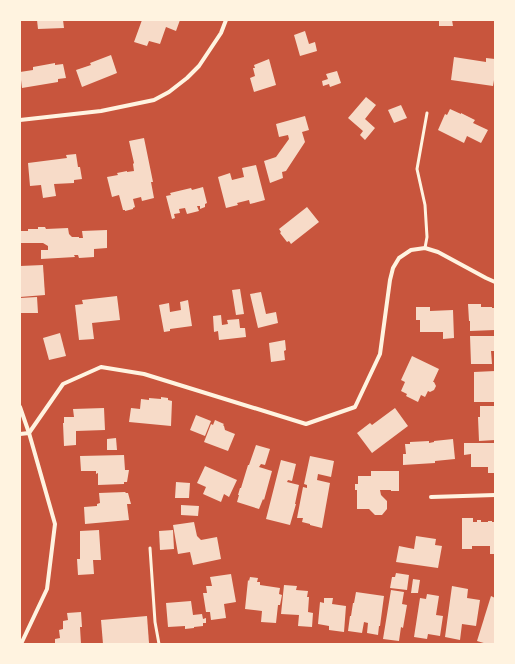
<svg xmlns="http://www.w3.org/2000/svg" width="515" height="664" viewBox="0 0 515 664" font-family="Georgia,serif">
	<rect width="100%" height="100%" fill="#c8553d"/>
	<g fill="#f7dbc8">
		<path d="M37,20h26l1,8 -26,1z"/>
		<path d="M142,20h38l-4,11 -10,-4 -6,17 -11,-3 -2,5 -13,-4z"/>
		<path d="M439,20h13l1,6h-14z"/>
		<path d="M305,31l4,13 6,-2 2,9 -17,5 -6,-21z"/>
		<path d="M111,55l6,18 -35,14 -6,-17 15,-5 -1,-2z"/>
		<path d="M454,57l32,5v-4l9,1v15l-2,12 -42,-6z"/>
		<path d="M269,59l7,26 -22,7 -4,-14 5,-2 -2,-8h2l-1,-3z"/>
		<path d="M55,63v2l8,-1 3,14 -8,1v3l-36,6 -2,-16 13,-2v-3z"/>
		<path d="M337,71l4,12 -11,4 -1,-3 -6,2 -1,-5 6,-2 -2,-5z"/>
		<path d="M366,97l10,8 -11,14 10,9 -10,12 -5,-5 3,-4 -15,-13z"/>
		<path d="M401,105l6,13 -13,5 -6,-13z"/>
		<path d="M450,109l11,5v-1l14,7 -2,3 15,7 -7,13 -14,-7 -3,7 -26,-13 7,-16 2,1z"/>
		<path d="M305,116l4,14 -7,2 3,10 -19,29 -4,1 1,6 -13,5 -6,-22 12,-4 13,-18 -1,-4 -9,2 -3,-13z"/>
		<path d="M144,138l9,44h-2l3,16 -12,3 -1,-4 -8,2 2,8 -2,1v1l-8,2v-1h-2l-4,-15 -7,2 -5,-20 11,-2 -1,-2 10,-2v1l7,-1 -1,-7 1,-1 -5,-22z"/>
		<path d="M76,154l2,13h2l2,12 -8,1v3l-20,1 2,12 -13,2 -2,-13 -11,1 -2,-23 39,-5 -1,-3z"/>
		<path d="M256,165l9,35 -15,4 -1,-4 -12,3 1,2 -12,3 -8,-31 12,-4 2,7 12,-3 -2,-9z"/>
		<path d="M203,187l4,16 -2,1v3l-5,2v-3h-3l2,5 -12,3 -2,-6 -6,1 1,4 -6,1 1,4 -3,1 -6,-23 5,-1 -1,-2 21,-5 1,2z"/>
		<path d="M307,207l12,15 -28,22 -2,-3 -2,1 -7,-9 1,-1 -2,-3z"/>
		<path d="M38,227h7l1,2 22,-1 1,6 3,3h7v1h4l-1,-7 25,-1v18l-13,1v8l-15,1 -1,-3h-4l1,2 -34,2v-9h7v-4l-5,-3h-23v-12h8v-2h10z"/>
		<path d="M43,265l2,30 -25,2v-31z"/>
		<path d="M240,289l4,25 -8,1 -4,-25z"/>
		<path d="M261,292l5,22 10,-2 2,11 -20,5 -8,-34z"/>
		<path d="M117,296l3,24 -28,3 2,16 -15,1 -4,-35 8,-1 -1,-4z"/>
		<path d="M37,297l1,16h-18v-15z"/>
		<path d="M188,300l4,26 -22,3v2l-6,1 -5,-27 10,-2 1,9 11,-2 -1,-8z"/>
		<path d="M468,304h13v3h11v1h3v22l-25,1v-10h-1z"/>
		<path d="M416,307h14v4l23,-1 1,28 -11,1v-7h-23v-12h-4z"/>
		<path d="M221,315l1,10 6,-1 -1,-4 12,-1 1,9h5l1,9 -27,3 -1,-9 -4,1 -1,-16z"/>
		<path d="M60,333l6,23 -17,4 -6,-22z"/>
		<path d="M470,336h25v15h-4l1,13h-21z"/>
		<path d="M285,340l1,10 -2,1 1,9 -14,2 -2,-19z"/>
		<path d="M412,356l27,13 -6,13h1l2,4 -2,4 -4,2 -2,-1 -3,6 -4,-2 -3,7 -12,-6 1,-2 -6,-3 4,-9 -4,-2z"/>
		<path d="M495,371v31h-21v-30z"/>
		<path d="M161,397l7,1v2l4,1 -1,25 -42,-4 2,-14 9,1 1,-10 8,1v-2l12,1z"/>
		<path d="M480,406h15v34l-16,1 -1,-24h2z"/>
		<path d="M104,408l1,22 -29,1v14l-12,1 -1,-23h1v-6h10l-1,-8z"/>
		<path d="M395,408l13,18 -36,27 -15,-20 13,-10 2,2z"/>
		<path d="M196,415l15,6 -6,15 -15,-6z"/>
		<path d="M215,420l9,4 -1,1 1,1 1,4 10,4 -7,17 -24,-9 7,-18 2,1z"/>
		<path d="M116,438l1,12h-10v-11z"/>
		<path d="M453,439l2,20 -20,2v2l-32,2v-11h3l-1,-10h5v-2l19,-1v2l5,-1v-1z"/>
		<path d="M464,443h31v30h-7v-6h-17v-13l-7,1z"/>
		<path d="M256,445l14,4 -5,16 -4,-1 -2,3 13,4 -8,29 -1,-1 -4,10 -22,-7 2,-7h-1l2,-7h1l7,-23h1z"/>
		<path d="M124,455l1,15h4l-2,12h-3v2l-26,1v-12l-2,1v-3h-15l-1,-15z"/>
		<path d="M310,456l24,5 -3,16 -13,-3 -1,6 13,3 -8,45 -12,-3v-1l-8,-2 1,-4h-6l6,-31 4,1v-3l-3,-1z"/>
		<path d="M281,460l15,4 -4,17 -4,-1 -1,2 12,3 -4,19h1l-6,21 -24,-6z"/>
		<path d="M205,466l32,14 -8,17 -5,-3 -3,8 -18,-8 3,-7 -9,-4z"/>
		<path d="M371,471h28v20h-8v-1h-11l1,5 6,6v8l-5,6h-7l-6,-6h-12v-19h-2v-6h3v-8h13z"/>
		<path d="M176,482l14,1 -1,15h-14z"/>
		<path d="M125,492l1,1h2l3,11h-4l2,16 -44,4 -1,-17 13,-1v-2l3,-1 -1,-10z"/>
		<path d="M181,505l18,1 -1,10 -17,-1z"/>
		<path d="M462,518h11v4h4v-2h4v2h7v-1h4v1h3v32h-5v-8h-18v3h-10z"/>
		<path d="M194,522l3,14 4,4 16,-3 4,22 -28,6 -3,-13 -12,2 -5,-29z"/>
		<path d="M99,530l2,30h-8l1,14 -16,1 -1,-16h3v-28z"/>
		<path d="M173,530l1,19 -14,1 -1,-19z"/>
		<path d="M416,536l20,3 -1,6 7,1 -4,22 -42,-6 3,-16 15,3z"/>
		<path d="M396,573l13,2 -2,15 -17,-2 2,-11h3z"/>
		<path d="M231,574l5,28 -12,2 2,14 -15,2 -1,-8h-4l-3,-19h4l-1,-7h6l-2,-9z"/>
		<path d="M250,577l8,1 -1,4h3v3l20,3 -1,6 3,1 -2,10h-2l-2,18 -15,-1 1,-11 -17,-2 3,-29 1,1z"/>
		<path d="M413,579l7,1 -2,13h-7z"/>
		<path d="M284,585l13,1 -1,4 12,1 -1,6h2l-1,15 5,1 -1,14 -14,-1 1,-11 -18,-1z"/>
		<path d="M452,586l16,3 -1,9 13,2 -4,26 -14,-2 -2,16 -15,-3z"/>
		<path d="M391,590l13,2 -2,12 5,1 -4,23 -2,-1 -2,14 -16,-2z"/>
		<path d="M356,592l28,4 -4,30h-1l-1,9 -11,-2 1,-10 -4,-1 -2,11 -14,-2 2,-15h1l2,-13h1z"/>
		<path d="M427,594l12,2 -3,19 7,1 -3,20 -12,-2 -1,5 -13,-2 6,-39 6,1z"/>
		<path d="M491,596l4,2v46h-8l-10,-3z"/>
		<path d="M324,598h9l-1,6 14,2 -2,26 -15,-2v-4l-11,-2 2,-22 4,1z"/>
		<path d="M191,601l2,14 9,-1 1,5 3,-1v5h-3v3l-9,1v1l-9,1v-3l-17,1 -2,-24z"/>
		<path d="M81,612l1,15h-2l1,17h-26v-5l5,-1 -1,-8 4,-1v-8l5,-1 -1,-7z"/>
		<path d="M147,616l2,27 -46,1 -2,-24z"/>
	</g>
	<g fill="none" stroke-linecap="round" stroke-linejoin="round">
		<g stroke="#fff3e0" stroke-width="3">
			<path d="M425,248l2,-11 -2,-32 -8,-36 10,-56"/>
			<path d="M150,548l5,74 4,22"/>
		</g>
		<g stroke="#fff3e0" stroke-width="4">
			<path d="M20,120l81,-9 53,-11 15,-8 18,-14 12,-12 22,-33 5,-13"/>
			<path d="M20,407l9,26 26,91 -8,65 -26,55"/>
			<path d="M20,434l9,-1 34,-49 38,-17 43,7 162,50 49,-17 25,-53 10,-74 3,-12 6,-10 12,-8 14,-2 13,4 48,26 9,4"/>
			<path d="M431,497l64,-2"/>
		</g>
	</g>
	<rect width="515" height="664" fill="none" stroke="#fff3e0" stroke-width="42"/>
</svg>
